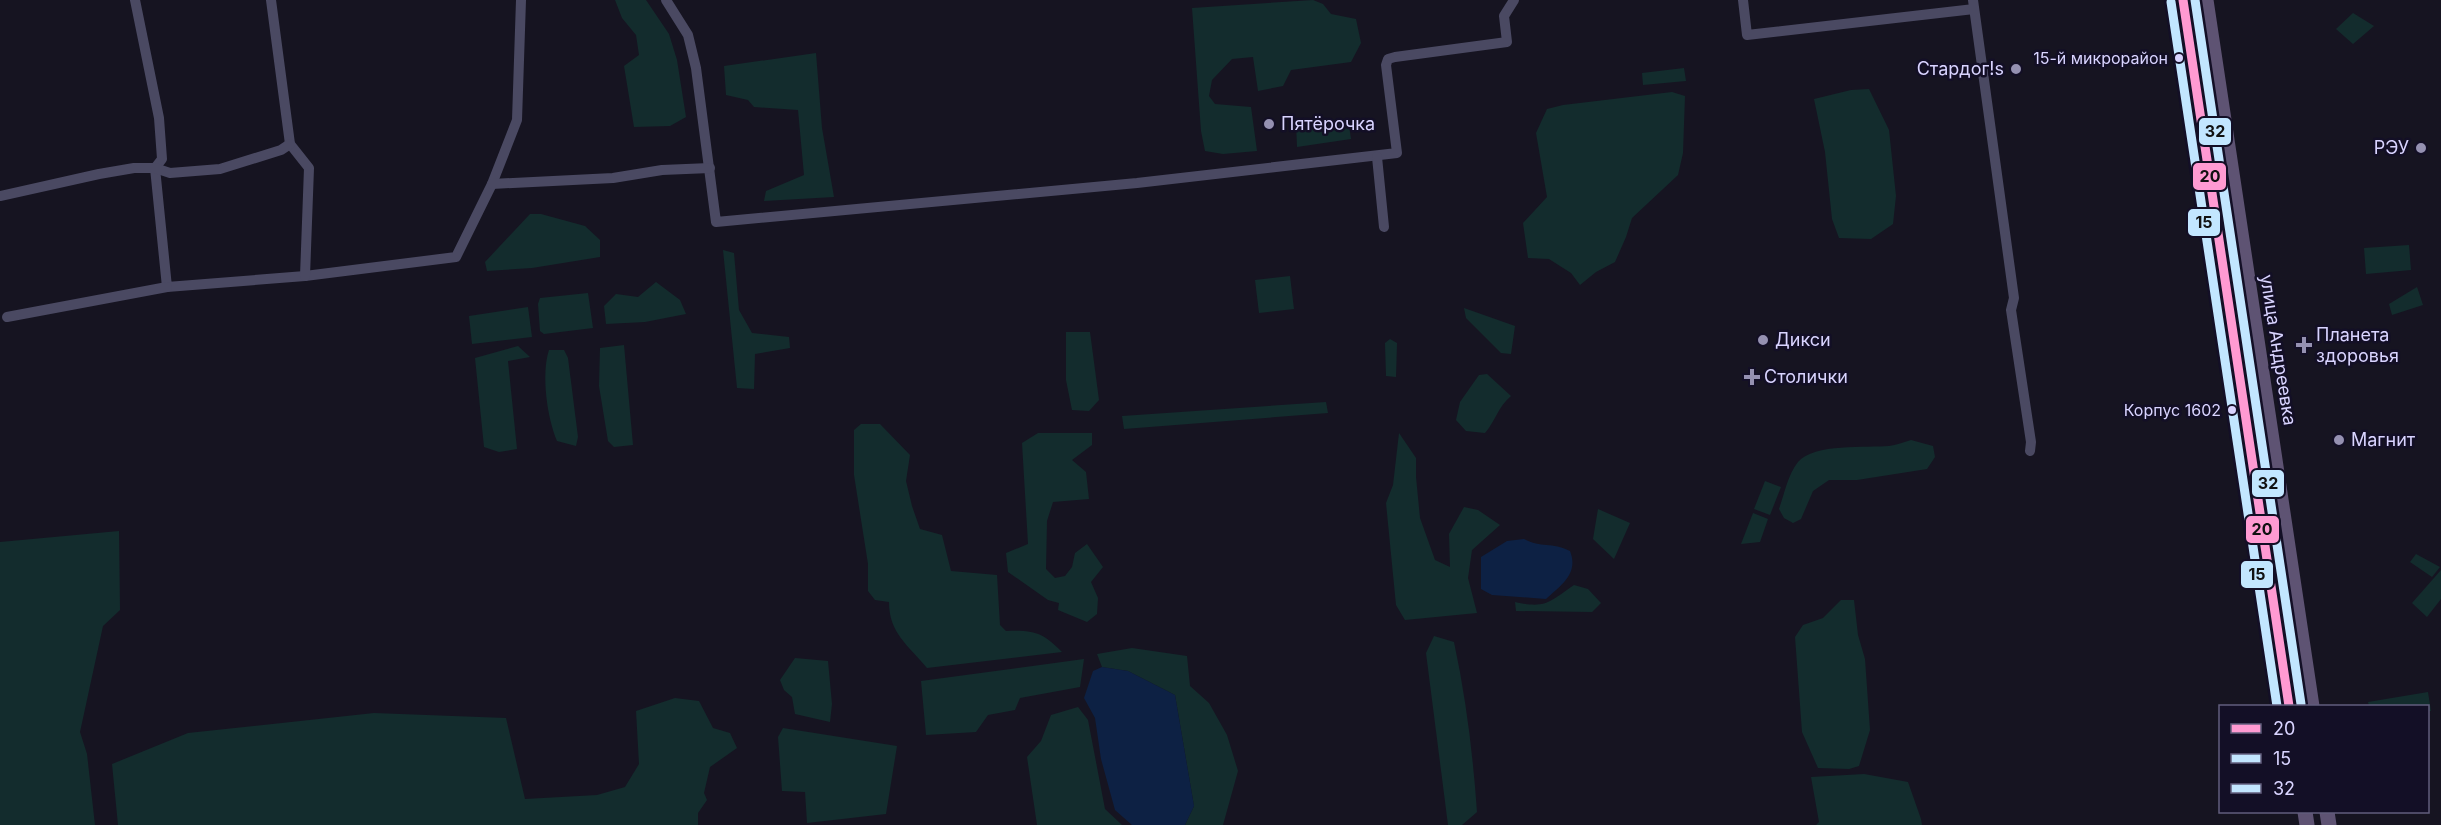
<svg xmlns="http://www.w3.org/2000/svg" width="2441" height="825" viewBox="0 0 2441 825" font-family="Inter,sans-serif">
	<rect width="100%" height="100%" fill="#161421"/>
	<g fill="#132c2d">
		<path d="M615,0h31l23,34 8,26 9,57 -16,9 -36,1 -10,-61 15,-11 -3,-20 -14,-17z"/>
		<path d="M1313,0l10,4 8,10 25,5 5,24 -10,19 -60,8 -8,16 -25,5 -5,-34 -21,2 -20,21 -3,16 6,8 36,3 6,44 -34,3 -18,-3 -4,-20 -9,-123z"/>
		<path d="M2191,0h7l66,445 -6,1z"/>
		<path d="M2353,13l21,13 -21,18 -17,-15z"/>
		<path d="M816,53l6,75 12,69 -70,4 2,-10 38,-16 -6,-65 -44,-3 -6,-7 -22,-5 -2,-29z"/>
		<path d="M1684,68l2,13 -43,4 -1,-12z"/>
		<path d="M1869,89l20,41 7,66 -3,28 -22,15 -32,-1 -7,-19 -7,-67 -11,-53 37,-9z"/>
		<path d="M1672,92l13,4 -2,57 -5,22 -46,43 -6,19 -11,25 -19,10 -16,13 -9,-12 -22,-14 -21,-1 -5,-35 24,-26 -11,-64 11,-24 16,-4z"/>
		<path d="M1348,119l3,20 -54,8 -1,-25z"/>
		<path d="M530,214h11l44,12 15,14v17l-68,11 -45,3 -2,-9z"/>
		<path d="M2409,245l2,25 -45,4 -2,-26z"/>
		<path d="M723,250l11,3 5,57 13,23 37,4 1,11 -35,6 -1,35 -17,-1z"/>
		<path d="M1290,276l4,33 -35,4 -4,-33z"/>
		<path d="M656,282l24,18 6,14 -41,8 -39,2 -2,-18 12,-12 22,3z"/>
		<path d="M2417,287l6,18 -31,10 -3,-11z"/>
		<path d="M588,293l5,35 -49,6 -4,-3 -2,-27 2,-6z"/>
		<path d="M528,307l4,30 -60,7 -3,-28z"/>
		<path d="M1464,308l51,18 -4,28 -10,-1 -35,-35z"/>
		<path d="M1066,332h24l9,68 -10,11 -17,-1 -6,-30z"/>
		<path d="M1390,339l7,4 -1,34 -10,-1 -1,-33z"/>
		<path d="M624,345l9,100 -19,2 -6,-6 -9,-55 1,-38z"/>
		<path d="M518,346l12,11 -22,4 9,88 -18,3 -15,-5 -9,-89z"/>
		<path d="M549,350h15l4,8 10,79 -2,9 -19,-5c-10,-23 -16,-67 -8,-91z"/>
		<path d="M1487,374l24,22c-13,11 -15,24 -26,37l-19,-2 -10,-11 4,-18 19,-27z"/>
		<path d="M1326,402l2,11 -204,16 -2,-13z"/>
		<path d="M861,424h19l30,31 -4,26 6,25 8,23 22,6 9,36 46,4 3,50 6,6c28,-1 36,1 56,21l-135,16c-19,-23 -38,-35 -38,-66l-14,-2 -7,-9v-27l-14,-89v-45z"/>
		<path d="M1038,433h54v12l-20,15 14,12 3,27 -36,3 -6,19 -1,48 9,9 10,-2 7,-9 3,-14 12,-9 16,23 -12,15 7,16 -1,16 -10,8 -29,-12 1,-7 -11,-3 -40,-28 -2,-19 22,-9 -6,-101z"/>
		<path d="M1399,433l17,25v19l4,41 15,42 15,7 -1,-33 15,-27 14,3 22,15 -28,25 -4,28 9,35 -72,7 -9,-15 -10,-102 7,-18z"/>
		<path d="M1911,440l22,6 2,11 -8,12 -70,11h-28l-16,11 -12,28 -8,4 -9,-5 -5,-9c5,-14 9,-35 19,-47 16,-19 69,-14 91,-16 7,-1 15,-4 22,-6z"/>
		<path d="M2262,458l4,1 10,82 -5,-1z"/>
		<path d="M1765,481l16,6 -11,28 -16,-6z"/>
		<path d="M1598,509l32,14 -16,36 -21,-20z"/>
		<path d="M1753,513l15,6 -8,23 -19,2z"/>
		<path d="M119,531l1,79 -17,16 -23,106 7,22 8,71h-95v-283z"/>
		<path d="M2279,549l24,157h-7l-23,-156z"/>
		<path d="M2416,554l24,13 -8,10 -22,-15z"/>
		<path d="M2441,570v29l-14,18 -15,-14z"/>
		<path d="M1574,585l14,4 13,14 -9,9 -76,-1 -1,-9c31,7 34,0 59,-17z"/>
		<path d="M1841,600h13l4,35 7,24 5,71 -11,36 -10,3 -31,-1 -16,-36 -7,-95 8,-12 20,-7z"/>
		<path d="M1434,636l20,6c12,56 19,113 23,170l-15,13h-14l-22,-172z"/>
		<path d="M1132,648l55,8 3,30 19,17 18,32 11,36 -15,54h-38l9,-19 -19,-111 -47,-24 -26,-4 -5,-13z"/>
		<path d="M795,658l33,3 4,43 -2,18 -35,-8 -3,-17 -8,-7 -4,-10z"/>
		<path d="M1084,659l-4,28 -60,11 -5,12 -27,5 -12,17 -50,3 -5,-54z"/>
		<path d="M2428,692l3,19h-3v-5h-59l-1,-4z"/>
		<path d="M675,698l24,3 14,27 17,5 7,15 -27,19 -6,26 3,7 -9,13v12h-580l-6,-61 76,-31 186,-20 132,5 19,81 72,-4 28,-8 14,-23 -3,-53z"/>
		<path d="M1078,707l10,13 17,89 17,16h-85l-10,-68 14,-16 10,-26z"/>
		<path d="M783,728l114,18 -11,68 -79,9 -2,-31 -23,-1 -4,-54z"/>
		<path d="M1864,774l44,8 13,37 1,6h-106l3,-3 -8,-45z"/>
	</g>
	<g fill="#0d2144">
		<path d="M1524,539c17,9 28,3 46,12 9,23 -9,34 -24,48l-54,-4 -11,-6v-32l26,-16z"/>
		<path d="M1102,667l26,4 47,24 19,111 -9,19h-53l-17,-15 -14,-51 -6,-41 -11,-20 9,-27z"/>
	</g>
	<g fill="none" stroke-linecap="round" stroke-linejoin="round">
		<g stroke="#4a4962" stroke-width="10">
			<path d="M135,0l24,118 3,41 -7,9 12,119 138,-11 151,-19 36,-73 25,-64 4,-120"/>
			<path d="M271,0l19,144 19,24 -4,108"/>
			<path d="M666,0l22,35 8,33 20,154 421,-39 260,-30 -11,-88 2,-6 7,-2 112,-15 -3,-26 10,-16"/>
			<path d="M1743,0l4,35 227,-26"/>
			<path d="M1973,0l41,298 -3,12 20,132 -1,9"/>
			<path d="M1377,157l7,70"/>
			<path d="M492,184l121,-6 49,-8 48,-2"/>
			<path d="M0,196l99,-22 35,-6h21l15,5 50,-4 61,-19 9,-6"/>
			<path d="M7,317l160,-30"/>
		</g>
		<g stroke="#5e5373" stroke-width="15">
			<path d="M2183,0l106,706"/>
			<path d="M2206,0l106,706"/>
			<path d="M2305,812l2,13"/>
			<path d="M2327,812l2,13"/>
		</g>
		<defs>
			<path id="bus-1" d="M2183,0l106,706"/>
			<path id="bus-2" d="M2171,2l106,704"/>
			<path id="bus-3" d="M2195,0l106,704"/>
		</defs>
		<use href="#bus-1" stroke="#130f26" stroke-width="14"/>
		<use href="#bus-2" stroke="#130f26" stroke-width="14"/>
		<use href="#bus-3" stroke="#130f26" stroke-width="14"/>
		<use href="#bus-1" stroke="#ff9ad2" stroke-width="9"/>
		<use href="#bus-2" stroke="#c2e6ff" stroke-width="9"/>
		<use href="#bus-3" stroke="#c2e6ff" stroke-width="9"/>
	</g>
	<g fill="#d9d4ff" stroke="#130f26" stroke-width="2">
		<circle cx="2179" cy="58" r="5"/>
		<circle cx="2232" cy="410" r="5"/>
	</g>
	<g fill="#9591b1" stroke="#130f26" stroke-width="2">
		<circle cx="2016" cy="69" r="6"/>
		<circle cx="1269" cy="124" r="6"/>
		<circle cx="2421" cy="148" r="6"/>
		<circle cx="1763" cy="340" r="6"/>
		<path d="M2301 336h6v6h6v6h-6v6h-6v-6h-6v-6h6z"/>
		<path d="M1749 368h6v6h6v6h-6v6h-6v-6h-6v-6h6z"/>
		<circle cx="2339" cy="440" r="6"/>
	</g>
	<g text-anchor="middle" stroke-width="5" stroke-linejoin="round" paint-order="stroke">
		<g font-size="16" fill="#d9d4ff" stroke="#130f26" text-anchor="end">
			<text x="2168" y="64">15-й микрорайон</text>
			<text x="2221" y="416">Корпус 1602</text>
		</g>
		<g font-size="18" fill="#d9d4ff" stroke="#130f26" text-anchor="start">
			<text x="2004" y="75" text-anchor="end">Стардог!s</text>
			<text x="1281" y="130">Пятёрочка</text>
			<text x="2409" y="154" text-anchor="end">РЭУ</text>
			<text x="2316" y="341">Планета<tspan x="2316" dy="21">здоровья</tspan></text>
			<text x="1775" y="346">Дикси</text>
			<text x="1764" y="383">Столички</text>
			<text x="2351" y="446">Магнит</text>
		</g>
		<g font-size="18" fill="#d9d4ff" stroke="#130f26">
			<text transform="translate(2278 350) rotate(81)" y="6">улица Андреевка</text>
		</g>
	</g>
	<g stroke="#130f26" stroke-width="2">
		<rect x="2198" y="117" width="34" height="29" rx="6" fill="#c2e6ff"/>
		<rect x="2192" y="162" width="35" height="29" rx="6" fill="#ff9ad2"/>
		<rect x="2187" y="208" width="34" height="29" rx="6" fill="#c2e6ff"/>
		<rect x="2251" y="469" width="34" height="29" rx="6" fill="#c2e6ff"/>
		<rect x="2245" y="515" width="35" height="29" rx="6" fill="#ff9ad2"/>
		<rect x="2240" y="560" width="34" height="29" rx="6" fill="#c2e6ff"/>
	</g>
	<g font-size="16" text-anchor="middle" font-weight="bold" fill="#111">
		<text x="2215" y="137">32</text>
		<text x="2210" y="182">20</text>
		<text x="2204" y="228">15</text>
		<text x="2268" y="489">32</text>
		<text x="2262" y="535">20</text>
		<text x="2257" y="580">15</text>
	</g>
	<rect x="2219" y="705" width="210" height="108" fill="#130f26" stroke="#625e7d" stroke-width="1.5"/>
	<rect x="2231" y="724" width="30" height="9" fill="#ff9ad2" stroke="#625e7d" stroke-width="1.5"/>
	<text x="2273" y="735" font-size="18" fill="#d9d4ff">20</text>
	<rect x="2231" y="754" width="30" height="9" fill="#c2e6ff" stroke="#625e7d" stroke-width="1.5"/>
	<text x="2273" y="765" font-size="18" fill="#d9d4ff">15</text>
	<rect x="2231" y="784" width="30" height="9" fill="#c2e6ff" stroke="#625e7d" stroke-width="1.5"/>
	<text x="2273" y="795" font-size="18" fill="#d9d4ff">32</text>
</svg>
